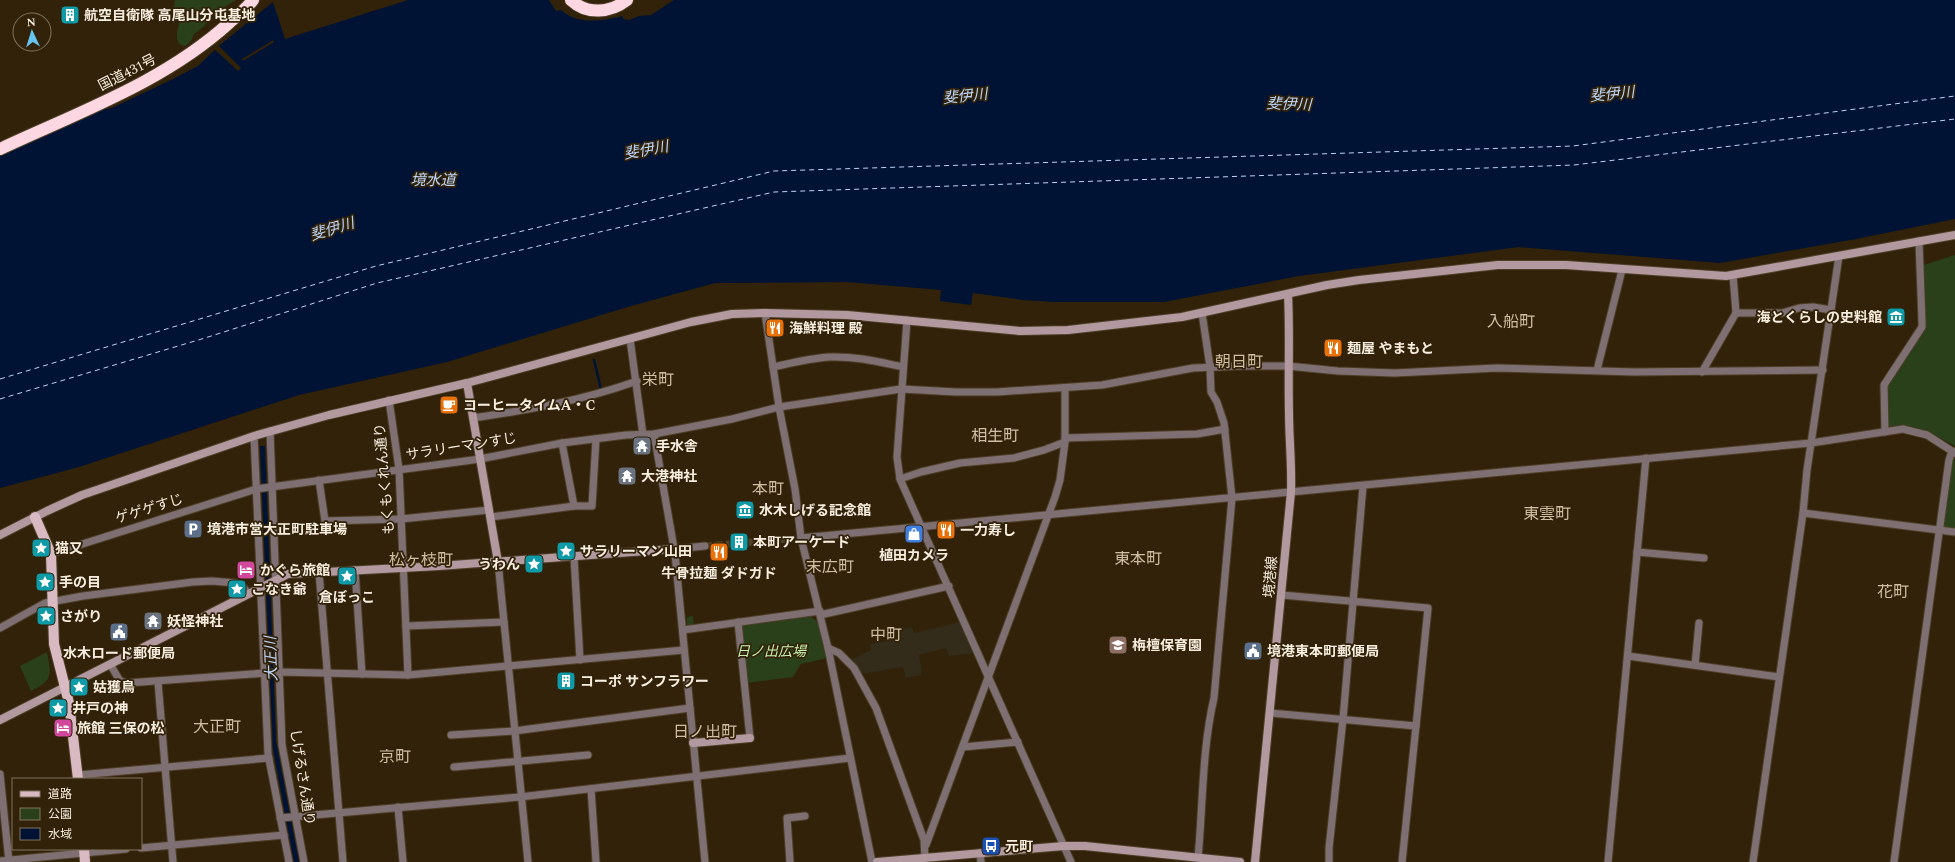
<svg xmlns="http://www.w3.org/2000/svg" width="1955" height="862" viewBox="0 0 1955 862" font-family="Spectral,'Noto Sans JP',serif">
	<rect width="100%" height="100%" fill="#312209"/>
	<path fill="#332c1b" d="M960,622l14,31 -25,3 -3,-8 -27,7 3,20 -16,3 -3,-11 -42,7 -5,-10 -6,-4 21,-10 -1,-6 28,-5 -2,-8 16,-4 2,6z"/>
	<g fill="#29401a">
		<path d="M175,0h61l-20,12 -12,14 -10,8 -3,7 -6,5 -6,-2c-7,-16 8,-22 -5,-37z"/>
		<path d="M1955,255v191c-22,-12 -38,-23 -64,-19l-3,-2v-39l19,-33 19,-25 -2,-63z"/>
		<path d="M1955,459v71l-12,-2 9,-67z"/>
		<path d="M693,616l1,11 -7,1v-11z"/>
		<path d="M810,616l8,6 9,34 -4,3 -22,5 -8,13 -47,6 -6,-55 3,-2z"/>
		<path d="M47,652c4,22 7,28 -16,39l-11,-25z"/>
	</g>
	<g fill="#001334">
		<path d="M408,0h141l7,11 5,-1c17,15 40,11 62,6v3l6,1 10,-4 12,-1 23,-15h1281v219l-99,20 -136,24 -201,-16 -220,29 -135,26h-109l-32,-2 -50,-7 -2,12 -31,-4 1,-11 -94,-8 -132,1 -84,23 -184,56 -148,33 -220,72 -79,21v-332l99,-46 13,-2 61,-29 25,-13 22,-21 53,-43 12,37z"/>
		<path d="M260,446h5l11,295 23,121h-5l-21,-113z"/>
	</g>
	<g fill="#312209">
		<path d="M273,40l1,2 -31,19 -1,-2z"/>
		<path d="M218,45l23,23 -3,3 -24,-22z"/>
	</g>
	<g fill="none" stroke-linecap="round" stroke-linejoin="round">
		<path stroke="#001334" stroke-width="2.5" d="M594,360l7,29"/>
		<g stroke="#bbd6fc" stroke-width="1" stroke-dasharray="5 4" stroke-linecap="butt">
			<path d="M0,379l376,-113 398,-95 799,-25 382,-50"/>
			<path d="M0,399l205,-61 172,-55 397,-91 800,-27 381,-46"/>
		</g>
		<path stroke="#4f4129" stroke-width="7" stroke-dasharray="7 3.5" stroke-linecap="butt" d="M705,546l96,-8"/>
		<defs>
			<g id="street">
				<path d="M1733,275l3,38h46l17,-5 14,-1 18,3"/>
				<path d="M765,313l14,94 16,82 6,49 27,110 44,214"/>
				<path d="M907,320l-10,137 3,22 171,383"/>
				<path d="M630,339l13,96"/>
				<path d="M773,367c19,-4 38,-9 57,-10 25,-1 49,5 73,10"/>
				<path d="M1597,370l25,-100"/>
				<path d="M1702,372l34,-59"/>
				<path d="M1065,388v50l132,-4 28,-5"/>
				<path d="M389,400l10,69 9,206"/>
				<path d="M473,418c56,-8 111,-18 164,-37"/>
				<path d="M270,431l12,314 22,117"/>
				<path d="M1885,432l-1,-47 38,-58v-5l-3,-81"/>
				<path d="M654,434l21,120 30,308"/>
				<path d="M254,436l14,318 21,108"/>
				<path d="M900,479l21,-7 39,-9 54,-5 30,-8 21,-8v-3"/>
				<path d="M319,480l6,41 76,-2 88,-9"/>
				<path d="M574,506h18l4,-67"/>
				<path d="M1803,513l152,19"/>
				<path d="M491,517l83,-11 -12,-63"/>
				<path d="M801,538l1010,-95 92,-14 24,6 28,18"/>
				<path d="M674,549l31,-3"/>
				<path d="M1637,552l67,6"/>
				<path d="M51,554l205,-65 224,-30 82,-16 64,-8 28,-1 78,-15 47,-12 122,-18 55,3h41l105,-7 91,-17 46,-2h49l50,5 57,2 102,-5 137,4 189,-2"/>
				<path d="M574,557l6,103"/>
				<path d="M498,562l30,300"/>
				<path d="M355,570l7,104"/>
				<path d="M319,572l24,290"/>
				<path d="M1282,595l146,13 -12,118"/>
				<path d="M820,615l129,-29"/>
				<path d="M738,622l12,116"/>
				<path d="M406,626l98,-4"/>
				<path d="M0,628l45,-25 38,-7 110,-14 19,-1 23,2 8,4 5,6"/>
				<path d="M683,630l137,-19"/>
				<path d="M828,648l11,5 15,15 22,40 48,132 1,18"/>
				<path d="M1628,656l151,21"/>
				<path d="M110,664l10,17 7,2 153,-11 128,3 276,-25"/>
				<path d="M1695,665l4,-42"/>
				<path d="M158,682l15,180"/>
				<path d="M1270,713l146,13 -14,136"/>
				<path d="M451,735l63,-4 176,-23"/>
				<path d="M963,747l55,-5"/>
				<path d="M454,767l134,-12"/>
				<path d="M0,774l9,88"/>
				<path d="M78,775l191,-17"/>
				<path d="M591,789l5,73"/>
				<path d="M398,807l5,55"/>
				<path d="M280,818l240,-21 330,-39"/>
				<path d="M926,845l129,-348 5,-17 5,-38"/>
				<path d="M141,848l143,-13"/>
				<path d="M980,853l1,9"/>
				<path d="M1198,858c5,-53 4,-109 16,-160l18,-200 -8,-75 -7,-21 -6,-10 -1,-25 -8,-54"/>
				<path d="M0,861l126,-12"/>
				<path d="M790,862l-3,-44 18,-2"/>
				<path d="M1329,862v-14l14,-129 20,-233"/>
				<path d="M1608,862l38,-404"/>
				<path d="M1753,862l50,-349 4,-43 32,-214"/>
				<path d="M1894,862l55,-402 3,-9"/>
			</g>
			<g id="secondary">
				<path d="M0,535l47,-24 35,-16 172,-59 75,-21 138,-32"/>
				<path d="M498,562l-31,-179 224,-61 41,-8 33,-1 82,2 173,16 48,-1 114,-13 145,-32 32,-5 139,-15h68l160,11 229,-41"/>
				<path d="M0,720l288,-146 151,-8 235,-17"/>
				<path d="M693,743l57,-5"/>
				<path d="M877,862l187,-16h21l155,16"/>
				<path d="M1255,862l36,-370c1,-27 -2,-53 -2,-80 -1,-40 1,-79 -1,-118"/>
			</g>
			<g id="primary">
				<path d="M35,517l16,37 3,90 15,59 9,76"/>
				<path d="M84,849l1,13"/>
			</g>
			<g id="highway">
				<path d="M571,0c16,15 39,13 56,0"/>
				<path d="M0,149c79,-37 164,-67 229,-126 8,-7 17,-14 24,-23"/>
			</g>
		</defs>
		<use href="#street" stroke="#4d3f27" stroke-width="9"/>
		<use href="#secondary" stroke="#4d3f27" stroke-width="10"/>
		<use href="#primary" stroke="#4d3f27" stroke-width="12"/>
		<use href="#highway" stroke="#4d3f27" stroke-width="14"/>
		<use href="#street" stroke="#7e6f73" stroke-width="7"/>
		<use href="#secondary" stroke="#b1999f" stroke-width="8"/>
		<use href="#primary" stroke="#d9b9c2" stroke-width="10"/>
		<use href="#highway" stroke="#fdd7e1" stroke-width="12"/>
	</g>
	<defs>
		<symbol id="building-square" viewBox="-11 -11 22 22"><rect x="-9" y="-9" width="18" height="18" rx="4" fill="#0f9aa8" stroke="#312209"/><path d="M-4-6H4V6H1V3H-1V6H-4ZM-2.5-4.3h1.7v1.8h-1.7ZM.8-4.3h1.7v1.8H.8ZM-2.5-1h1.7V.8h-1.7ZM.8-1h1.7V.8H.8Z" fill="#fff"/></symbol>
		<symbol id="museum-square" viewBox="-11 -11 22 22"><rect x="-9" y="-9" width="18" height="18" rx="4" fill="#0f9aa8" stroke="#312209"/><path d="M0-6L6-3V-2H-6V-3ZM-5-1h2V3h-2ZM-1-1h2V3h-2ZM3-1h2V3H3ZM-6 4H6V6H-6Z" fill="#fff"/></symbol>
		<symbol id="restaurant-square" viewBox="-11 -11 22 22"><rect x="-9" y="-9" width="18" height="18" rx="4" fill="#e8710a" stroke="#312209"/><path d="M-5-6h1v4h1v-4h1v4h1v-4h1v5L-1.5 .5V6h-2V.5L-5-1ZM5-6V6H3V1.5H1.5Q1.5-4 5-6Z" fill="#fff"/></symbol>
		<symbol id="cafe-square" viewBox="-11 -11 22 22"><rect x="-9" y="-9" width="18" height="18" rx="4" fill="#e8710a" stroke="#312209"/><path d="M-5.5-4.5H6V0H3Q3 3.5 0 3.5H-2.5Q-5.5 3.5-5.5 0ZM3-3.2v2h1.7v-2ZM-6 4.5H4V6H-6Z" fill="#fff"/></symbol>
		<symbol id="temple-square" viewBox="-11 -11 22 22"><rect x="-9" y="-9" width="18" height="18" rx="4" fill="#6b7280" stroke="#312209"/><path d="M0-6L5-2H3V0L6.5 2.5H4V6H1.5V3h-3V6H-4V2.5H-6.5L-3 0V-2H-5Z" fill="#fff"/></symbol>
		<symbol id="parking-square" viewBox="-11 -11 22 22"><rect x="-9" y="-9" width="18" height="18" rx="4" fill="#5c6f8a" stroke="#312209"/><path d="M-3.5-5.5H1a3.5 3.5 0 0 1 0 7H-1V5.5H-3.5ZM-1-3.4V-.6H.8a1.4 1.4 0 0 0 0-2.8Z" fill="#fff"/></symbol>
		<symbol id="shop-square" viewBox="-11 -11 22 22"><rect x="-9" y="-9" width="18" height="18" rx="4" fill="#3f7fe0" stroke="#312209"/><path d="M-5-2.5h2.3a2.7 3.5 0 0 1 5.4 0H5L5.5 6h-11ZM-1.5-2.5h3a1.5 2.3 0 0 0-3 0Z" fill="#fff"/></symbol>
		<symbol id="sight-square" viewBox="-11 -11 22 22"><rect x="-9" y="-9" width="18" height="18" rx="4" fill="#0f9aa8" stroke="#312209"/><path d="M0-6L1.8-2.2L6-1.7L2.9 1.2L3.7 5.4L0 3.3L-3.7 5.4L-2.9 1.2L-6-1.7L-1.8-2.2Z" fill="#fff"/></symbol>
		<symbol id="hotel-square" viewBox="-11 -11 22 22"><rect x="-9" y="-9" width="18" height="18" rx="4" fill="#d1479c" stroke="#312209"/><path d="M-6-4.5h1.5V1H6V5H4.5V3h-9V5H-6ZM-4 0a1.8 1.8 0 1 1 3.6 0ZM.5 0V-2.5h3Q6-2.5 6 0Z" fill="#fff"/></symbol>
		<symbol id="civic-square" viewBox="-11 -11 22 22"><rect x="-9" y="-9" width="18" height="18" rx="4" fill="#5c6f8a" stroke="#312209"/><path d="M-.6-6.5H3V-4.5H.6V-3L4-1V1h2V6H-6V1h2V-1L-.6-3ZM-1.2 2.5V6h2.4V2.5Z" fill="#fff"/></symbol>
		<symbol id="school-square" viewBox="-11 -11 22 22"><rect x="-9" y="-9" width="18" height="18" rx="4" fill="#8d6e63" stroke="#312209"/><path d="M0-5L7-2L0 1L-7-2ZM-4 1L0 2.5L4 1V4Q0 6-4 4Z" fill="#fff"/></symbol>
		<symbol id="bus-square" viewBox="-11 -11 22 22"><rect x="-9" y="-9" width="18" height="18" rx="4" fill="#1a4fb4" stroke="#312209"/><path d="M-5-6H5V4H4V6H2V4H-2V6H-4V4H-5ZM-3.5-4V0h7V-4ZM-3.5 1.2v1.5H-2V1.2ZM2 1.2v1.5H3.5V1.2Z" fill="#fff"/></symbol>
	</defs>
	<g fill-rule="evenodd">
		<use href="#building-square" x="59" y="4" width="22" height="22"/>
		<use href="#museum-square" x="1885" y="306" width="22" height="22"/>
		<use href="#restaurant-square" x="764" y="317" width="22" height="22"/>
		<use href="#restaurant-square" x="1322" y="337" width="22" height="22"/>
		<use href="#cafe-square" x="438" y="394" width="22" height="22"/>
		<use href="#temple-square" x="631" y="435" width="22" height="22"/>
		<use href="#temple-square" x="616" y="465" width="22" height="22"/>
		<use href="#museum-square" x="734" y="499" width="22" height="22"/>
		<use href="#parking-square" x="182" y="518" width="22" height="22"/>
		<use href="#restaurant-square" x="935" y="519" width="22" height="22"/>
		<use href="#shop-square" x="903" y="523" width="22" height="22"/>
		<use href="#building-square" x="728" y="531" width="22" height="22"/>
		<use href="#sight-square" x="30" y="537" width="22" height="22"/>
		<use href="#sight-square" x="555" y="540" width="22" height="22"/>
		<use href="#restaurant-square" x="708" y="541" width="22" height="22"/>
		<use href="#sight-square" x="523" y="553" width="22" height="22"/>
		<use href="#hotel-square" x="235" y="559" width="22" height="22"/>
		<use href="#sight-square" x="336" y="565" width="22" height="22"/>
		<use href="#sight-square" x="34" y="571" width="22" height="22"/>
		<use href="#sight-square" x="226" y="578" width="22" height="22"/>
		<use href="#sight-square" x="35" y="605" width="22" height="22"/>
		<use href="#temple-square" x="142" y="610" width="22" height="22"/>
		<use href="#civic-square" x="108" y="621" width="22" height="22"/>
		<use href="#school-square" x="1107" y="634" width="22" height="22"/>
		<use href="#civic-square" x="1242" y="640" width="22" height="22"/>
		<use href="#building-square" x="555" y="670" width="22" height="22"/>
		<use href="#sight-square" x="68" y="676" width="22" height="22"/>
		<use href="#sight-square" x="47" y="697" width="22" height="22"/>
		<use href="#hotel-square" x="52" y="717" width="22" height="22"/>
		<use href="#bus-square" x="980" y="835" width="22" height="22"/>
	</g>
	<g text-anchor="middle" stroke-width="3.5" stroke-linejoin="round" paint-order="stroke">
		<g font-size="14" font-weight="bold" fill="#f8eedf" stroke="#312209" text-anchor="start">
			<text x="84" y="20">航空自衛隊 高尾山分屯基地</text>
			<text x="1882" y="322" text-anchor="end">海とくらしの史料館</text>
			<text x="789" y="333">海鮮料理 殿</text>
			<text x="1347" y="353">麺屋 やまもと</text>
			<text x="463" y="410">コーヒータイムA・C</text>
			<text x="656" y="451">手水舎</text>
			<text x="641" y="481">大港神社</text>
			<text x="759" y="515">水木しげる記念館</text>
			<text x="207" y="534">境港市営大正町駐車場</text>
			<text x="960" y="535">一力寿し</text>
			<text x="753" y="547">本町アーケード</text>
			<text x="55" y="553">猫又</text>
			<text x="580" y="556">サラリーマン山田</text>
			<text x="914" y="560" text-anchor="middle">植田カメラ</text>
			<text x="520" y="569" text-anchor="end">うわん</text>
			<text x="260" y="575">かぐら旅館</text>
			<text x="719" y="578" text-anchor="middle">牛骨拉麺 ダドガド</text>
			<text x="59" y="587">手の目</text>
			<text x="251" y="594">こなき爺</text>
			<text x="347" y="602" text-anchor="middle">倉ぼっこ</text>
			<text x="60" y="621">さがり</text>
			<text x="167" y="626">妖怪神社</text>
			<text x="1132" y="650">栴檀保育園</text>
			<text x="1267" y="656">境港東本町郵便局</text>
			<text x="119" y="658" text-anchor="middle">水木ロード郵便局</text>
			<text x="580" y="686">コーポ サンフラワー</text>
			<text x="93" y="692">姑獲鳥</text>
			<text x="72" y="713">井戸の神</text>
			<text x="77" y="733">旅館 三保の松</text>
			<text x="1005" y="851">元町</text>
		</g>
		<g font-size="14" fill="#f8eedf" stroke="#312209">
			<text transform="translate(127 72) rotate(-27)" y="5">国道431号</text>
			<text transform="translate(461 446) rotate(-9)" y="5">サラリーマンすじ</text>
			<text transform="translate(384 479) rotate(-95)" y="5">もくもくれん通り</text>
			<text transform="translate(149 508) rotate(-17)" y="5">ゲゲゲすじ</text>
			<text transform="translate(1270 577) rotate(-85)" y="5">境港線</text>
			<text transform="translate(303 777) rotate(81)" y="5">しげるさん通り</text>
		</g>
		<g font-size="14" font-style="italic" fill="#c6f2ad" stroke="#312209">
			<text x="771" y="656">日ノ出広場</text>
		</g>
		<g font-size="15" font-style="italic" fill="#bbd6fc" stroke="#312209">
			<text transform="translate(1612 94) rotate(-6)" y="5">斐伊川</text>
			<text transform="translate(965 96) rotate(-6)" y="5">斐伊川</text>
			<text transform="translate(1289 104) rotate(2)" y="5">斐伊川</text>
			<text transform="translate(646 150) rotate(-10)" y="5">斐伊川</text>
			<text x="433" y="185">境水道</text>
			<text transform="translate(332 229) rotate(-17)" y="5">斐伊川</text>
			<text transform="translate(271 659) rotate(-92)" y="5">大正川</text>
		</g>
		<g font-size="16" fill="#d1bea2" stroke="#312209">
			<text x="1511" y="327">入船町</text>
			<text x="1239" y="367">朝日町</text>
			<text x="658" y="385">栄町</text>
			<text x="995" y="441">相生町</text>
			<text x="768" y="494">本町</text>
			<text x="1547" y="519">東雲町</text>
			<text x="1138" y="564">東本町</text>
			<text x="421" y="565">松ヶ枝町</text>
			<text x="830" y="572">末広町</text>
			<text x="1893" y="597">花町</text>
			<text x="886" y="640">中町</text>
			<text x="217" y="732">大正町</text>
			<text x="705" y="737">日ノ出町</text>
			<text x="395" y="762">京町</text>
		</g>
	</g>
	<rect x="12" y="778" width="130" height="72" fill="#312209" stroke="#81745f"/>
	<rect x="20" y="791" width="20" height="6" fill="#d9b9c2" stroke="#81745f"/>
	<text x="48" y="798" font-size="12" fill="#f8eedf">道路</text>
	<rect x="20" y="808" width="20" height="12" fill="#29401a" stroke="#81745f"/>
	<text x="48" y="818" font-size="12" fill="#f8eedf">公園</text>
	<rect x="20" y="828" width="20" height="12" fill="#001334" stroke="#81745f"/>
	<text x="48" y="838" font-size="12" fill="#f8eedf">水域</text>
	<g transform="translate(32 32) rotate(356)"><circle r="19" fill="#312209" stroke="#81745f"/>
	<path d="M0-3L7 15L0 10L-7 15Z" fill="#66c4ef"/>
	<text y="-6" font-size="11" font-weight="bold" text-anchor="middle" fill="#f8eedf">N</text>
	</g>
</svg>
